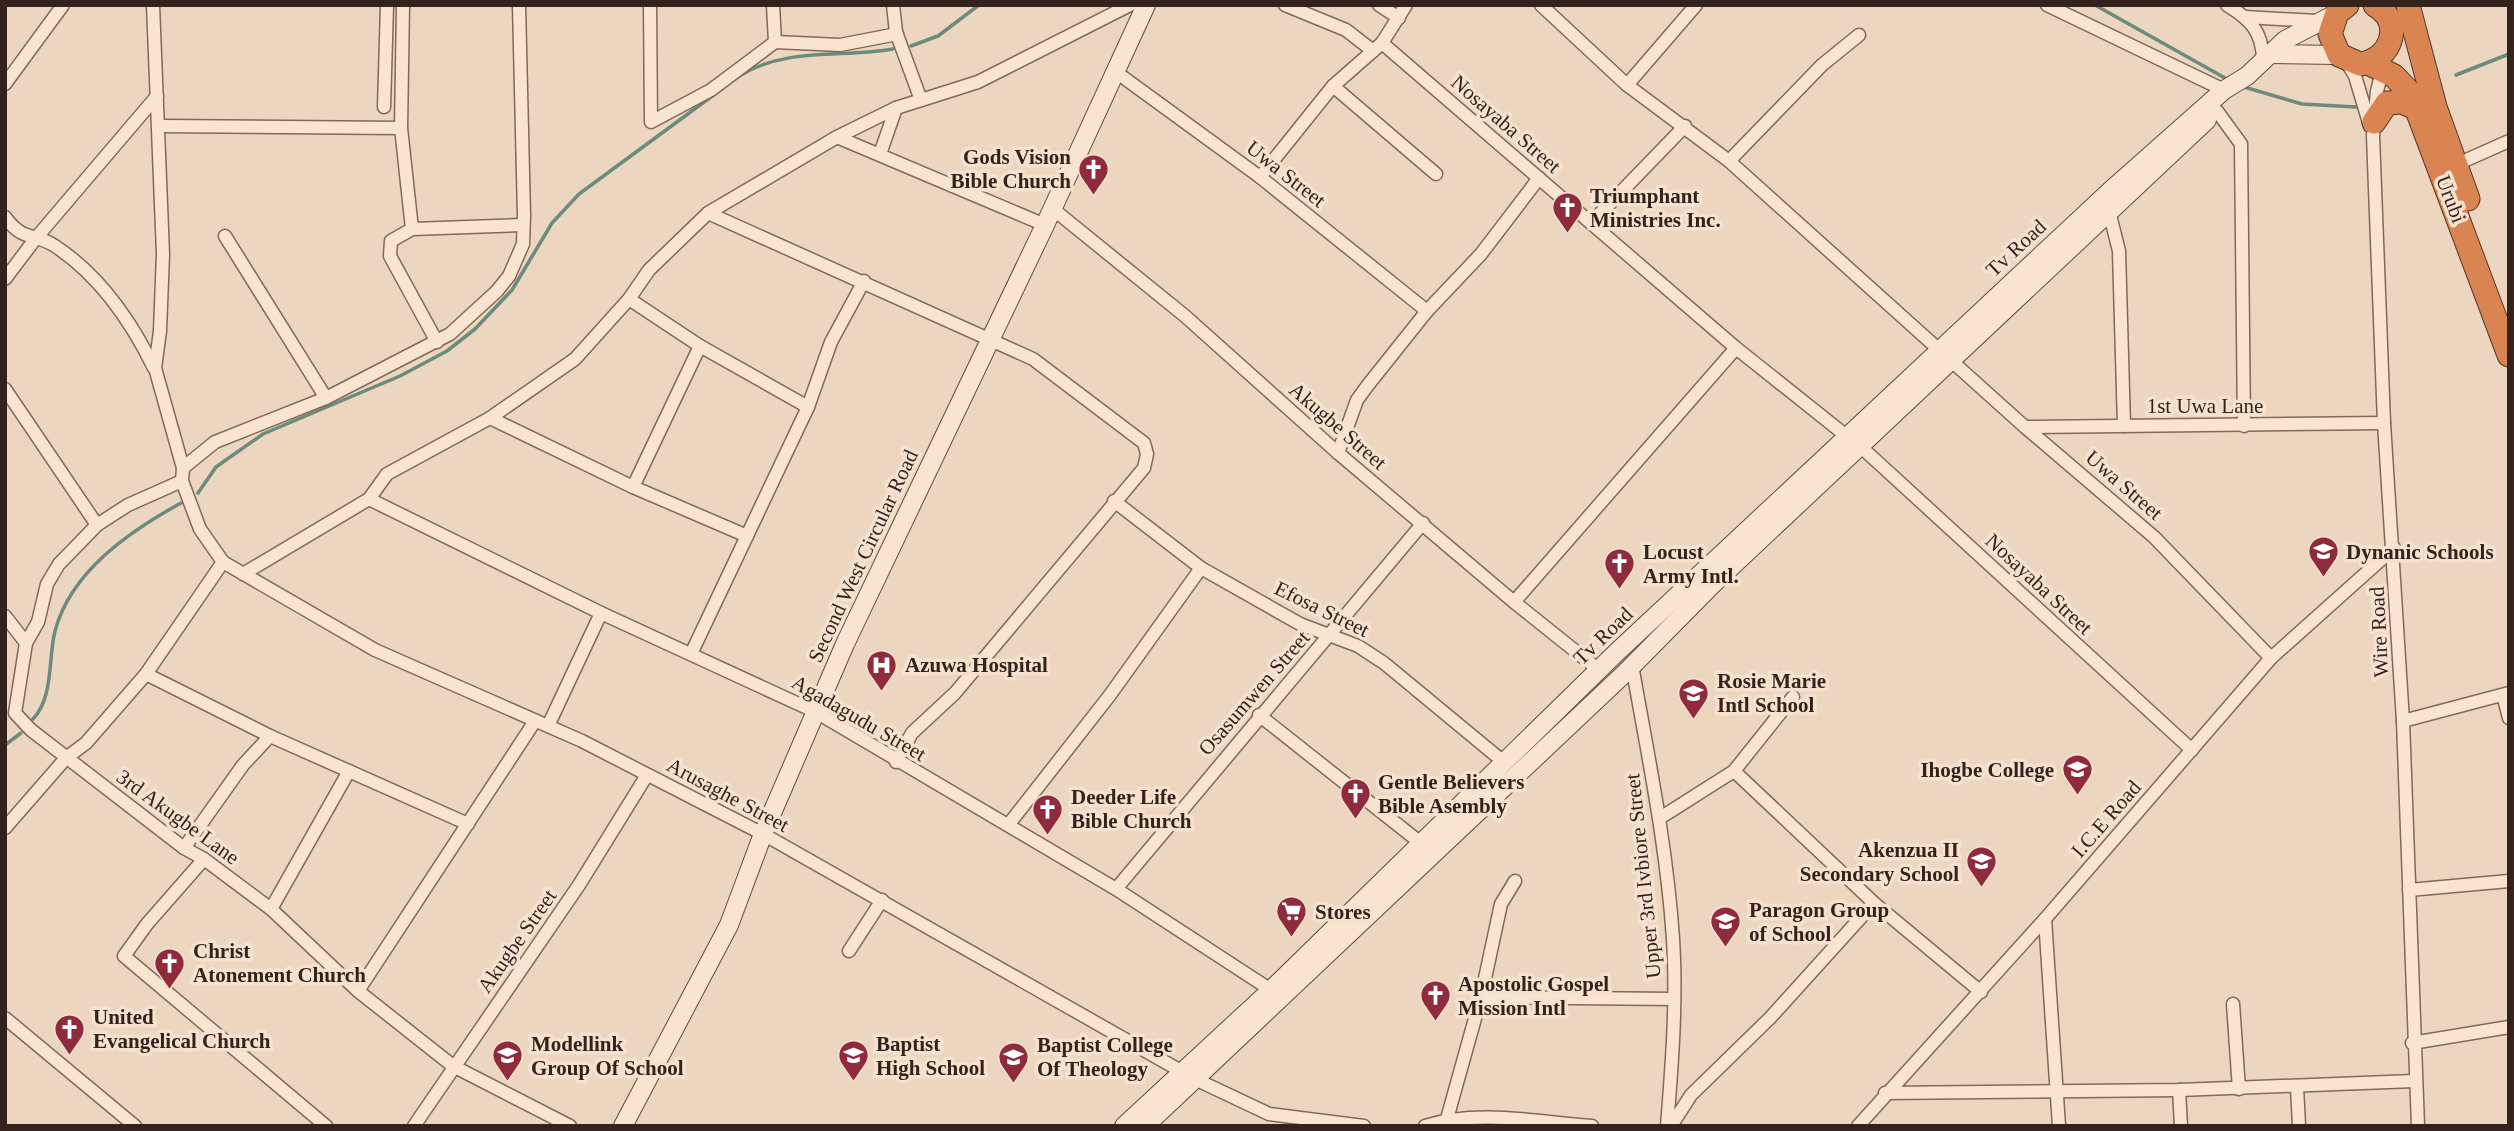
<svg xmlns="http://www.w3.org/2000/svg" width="2514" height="1131" viewBox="0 0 2514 1131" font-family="Georgia,serif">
	<rect width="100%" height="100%" fill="#ecd6bf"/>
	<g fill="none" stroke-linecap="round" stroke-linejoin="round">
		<g stroke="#6a8b7d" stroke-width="3.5">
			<path d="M2095,5l130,73"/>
			<path d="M911,46l27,-10 41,-31"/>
			<path d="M741,75c46,-28 101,-17 152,-26"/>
			<path d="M2456,75l53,-21"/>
			<path d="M2244,87l58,17 54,3"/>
			<path d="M198,493l18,-26 47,-33 137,-58 47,-25 28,-22 37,-39 40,-67 27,-29 136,-100"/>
			<path d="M33,719c21,-22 15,-61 22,-88 16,-60 75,-100 126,-128"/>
			<path d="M5,745l16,-12"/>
		</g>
		<defs>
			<g id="street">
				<path d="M153,5l10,249 -3,77 -5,37 28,100 -1,13 18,48 23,33 152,88 207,91 181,93 432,245 74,35 95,12"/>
				<path d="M403,5l-2,123 11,101 109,-4"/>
				<path d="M650,5l1,117 60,-32 64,-48 65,3 57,-11"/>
				<path d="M773,5l2,37"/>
				<path d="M893,5l3,27 25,68"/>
				<path d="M1285,5l61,25 27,21"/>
				<path d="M1379,5l20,13"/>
				<path d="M1541,5l86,80 102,76 296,266 129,110 117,121"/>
				<path d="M2047,5l177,85"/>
				<path d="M2227,5c23,14 35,26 36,54"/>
				<path d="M2245,17l72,4"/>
				<path d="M1382,43l24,-38"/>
				<path d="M2346,61l9,15 15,50"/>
				<path d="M2383,68l-6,23 -4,45 11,287 19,298 15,405"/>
				<path d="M1116,72l144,105 167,134"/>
				<path d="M5,84l58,-79"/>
				<path d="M1627,85l69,-80"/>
				<path d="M1333,86l103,88"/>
				<path d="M384,107l3,-102"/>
				<path d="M2217,111l24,33 3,282"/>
				<path d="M160,126l241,2"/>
				<path d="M837,137l208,88"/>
				<path d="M880,154l16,-46"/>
				<path d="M1729,161l93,-96 37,-30"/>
				<path d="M2455,165l54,-24"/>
				<path d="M1260,177l73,-91 49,-43 354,305 113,90"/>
				<path d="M1053,209l132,107 153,137 176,149 85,68"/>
				<path d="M2109,211l10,40 5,175"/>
				<path d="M708,213l325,146 111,84 3,11 -3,14 -189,225 -43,40 -16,29"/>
				<path d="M5,217c18,25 28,15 50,29 44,29 76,75 99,122"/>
				<path d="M1591,223l94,-97"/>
				<path d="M412,229l-21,12 -1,15 47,86"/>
				<path d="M225,236l101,162"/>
				<path d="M5,279l31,-41 121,-142"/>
				<path d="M629,299l71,47 108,61"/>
				<path d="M5,389l92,136"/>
				<path d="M490,418l143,69 114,49"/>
				<path d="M2025,427l359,-4"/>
				<path d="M1860,446l332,304"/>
				<path d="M1338,453l19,-53 11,-15 59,-74 54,-57 58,-76"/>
				<path d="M183,468l32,-26 111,-44 124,-64 47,-43 12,-15 14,-32 1,-28 -5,-211"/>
				<path d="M182,481l-54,24 -31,20 -38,39 -12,20 -9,38 -12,21 -11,70 16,17 153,118 20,11 67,50 87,82 95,75 117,60"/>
				<path d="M633,487l67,-141"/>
				<path d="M369,499l232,114 215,99 300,177 155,101"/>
				<path d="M1114,501l87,67 99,56 58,22 26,17 121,100"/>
				<path d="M243,574l126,-75 18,-25 103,-56 85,-59 54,-60 20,-29 59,-57 129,-76 59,-29 82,-26 152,-77"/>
				<path d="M1514,602l222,-254"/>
				<path d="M5,616l21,27"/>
				<path d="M691,654l117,-247 23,-65 33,-61"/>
				<path d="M1632,665c16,91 35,182 41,274 4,62 -1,125 -6,187"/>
				<path d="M146,674l124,62 198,88"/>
				<path d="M2503,695l6,23"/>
				<path d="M1259,715l163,129"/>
				<path d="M2403,721l106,-28"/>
				<path d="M548,726l53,-113"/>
				<path d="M1734,771l140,132 107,89"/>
				<path d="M1660,818l74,-47 59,-74"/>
				<path d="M1009,824l101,-129 91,-127"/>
				<path d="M5,828l61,-70 20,-15 60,-69 77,-112"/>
				<path d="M184,848l59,-83 27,-29"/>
				<path d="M204,859l-57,65 -23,32 202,170"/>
				<path d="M1116,889l307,-366"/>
				<path d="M2409,890l100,-9"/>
				<path d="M271,909l78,-138"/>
				<path d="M2045,919l14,207"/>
				<path d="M849,951l33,-51"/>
				<path d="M358,991l177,-270"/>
				<path d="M1481,997l193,2"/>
				<path d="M2233,1004l6,85"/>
				<path d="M5,1018l130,108"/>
				<path d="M2412,1043l97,-16"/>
				<path d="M2297,1087l2,39"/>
				<path d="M2179,1090l2,36"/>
				<path d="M1885,1093l294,-3 235,-9"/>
				<path d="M414,1126l165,-241 68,-110"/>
				<path d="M1425,1126c52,-17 112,-4 167,0"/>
				<path d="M1445,1126l36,-129 20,-93 14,-23"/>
				<path d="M1671,1126l20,-31 79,-77 104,-115"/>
				<path d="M1858,1126l187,-207 226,-261 123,-110"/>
			</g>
			<g id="secondary">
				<path d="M2269,54l70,1"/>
				<path d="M623,1126l106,-201 34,-91 82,-190 200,-419 101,-220"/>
				<path d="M1124,1126l147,-136 346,-338 493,-461 114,-101 23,-14 38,-36 52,-27"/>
				<path d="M1145,1126l480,-453 87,-88 495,-465"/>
			</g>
			<g id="highway">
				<path d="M2347,5l-10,8 -7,21 9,21 21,9c31,-3 45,-42 15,-59"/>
				<path d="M2408,5l27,102 33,92"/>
				<path d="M2368,63l26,13 17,18 98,261"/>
				<path d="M2374,122l13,-19 15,-1 16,7"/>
			</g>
		</defs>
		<use href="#street" stroke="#846858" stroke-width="15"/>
		<use href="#secondary" stroke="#65493b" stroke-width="20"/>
		<use href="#highway" stroke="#51372c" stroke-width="25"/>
		<use href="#street" stroke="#f7e5d1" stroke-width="12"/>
		<use href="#secondary" stroke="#f7e5d1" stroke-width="18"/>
		<use href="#highway" stroke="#da8551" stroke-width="23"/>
	</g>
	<defs>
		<symbol id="church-pin" viewBox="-11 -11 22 30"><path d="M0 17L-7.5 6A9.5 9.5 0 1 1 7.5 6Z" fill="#902a3d" stroke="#f4e2ce"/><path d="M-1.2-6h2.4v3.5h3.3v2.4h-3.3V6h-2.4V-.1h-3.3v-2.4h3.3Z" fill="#fff"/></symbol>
		<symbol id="school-pin" viewBox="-11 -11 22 30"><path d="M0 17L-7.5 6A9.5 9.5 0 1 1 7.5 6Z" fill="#902a3d" stroke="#f4e2ce"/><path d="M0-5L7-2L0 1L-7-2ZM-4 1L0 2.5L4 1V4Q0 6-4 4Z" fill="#fff"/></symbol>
		<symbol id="hospital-pin" viewBox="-11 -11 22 30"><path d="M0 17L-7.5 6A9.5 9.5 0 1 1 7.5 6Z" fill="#902a3d" stroke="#f4e2ce"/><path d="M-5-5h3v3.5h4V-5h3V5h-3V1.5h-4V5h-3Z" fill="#fff"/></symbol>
		<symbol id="supermarket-pin" viewBox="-11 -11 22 30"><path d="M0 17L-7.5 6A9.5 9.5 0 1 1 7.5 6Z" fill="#902a3d" stroke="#f4e2ce"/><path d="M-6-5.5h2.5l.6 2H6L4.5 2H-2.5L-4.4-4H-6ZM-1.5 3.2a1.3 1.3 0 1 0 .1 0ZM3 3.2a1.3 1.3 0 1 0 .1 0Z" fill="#fff"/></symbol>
		<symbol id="university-pin" viewBox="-11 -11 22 30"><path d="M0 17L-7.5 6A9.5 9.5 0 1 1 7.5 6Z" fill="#902a3d" stroke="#f4e2ce"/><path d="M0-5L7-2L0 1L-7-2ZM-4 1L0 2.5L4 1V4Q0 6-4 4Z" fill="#fff"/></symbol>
	</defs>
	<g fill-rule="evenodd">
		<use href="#church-pin" x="1076" y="152" width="35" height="47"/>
		<use href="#church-pin" x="1550" y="190" width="35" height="47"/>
		<use href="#school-pin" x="2306" y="534" width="35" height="47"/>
		<use href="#church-pin" x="1602" y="546" width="35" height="47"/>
		<use href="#hospital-pin" x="864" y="648" width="35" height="47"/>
		<use href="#school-pin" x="1676" y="676" width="35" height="47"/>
		<use href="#school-pin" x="2060" y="752" width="35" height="47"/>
		<use href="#church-pin" x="1338" y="776" width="35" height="47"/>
		<use href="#church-pin" x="1030" y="792" width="35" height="47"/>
		<use href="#school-pin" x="1964" y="844" width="35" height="47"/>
		<use href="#supermarket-pin" x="1274" y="894" width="35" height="47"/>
		<use href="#school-pin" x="1708" y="904" width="35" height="47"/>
		<use href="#church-pin" x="152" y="946" width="35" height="47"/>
		<use href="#church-pin" x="1418" y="978" width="35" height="47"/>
		<use href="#church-pin" x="52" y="1012" width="35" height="47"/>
		<use href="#school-pin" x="490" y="1038" width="35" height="47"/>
		<use href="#university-pin" x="836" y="1038" width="35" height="47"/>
		<use href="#university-pin" x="996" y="1040" width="35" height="47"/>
	</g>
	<g text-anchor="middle" stroke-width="7" stroke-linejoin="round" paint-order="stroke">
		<g font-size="21" fill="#33231c" stroke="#f4e2ce">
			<text transform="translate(1506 124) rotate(41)" y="7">Nosayaba Street</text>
			<text transform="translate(1286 174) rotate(38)" y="7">Uwa Street</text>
			<text transform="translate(2451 199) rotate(69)" y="7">Urubi</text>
			<text transform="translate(2016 248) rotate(-43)" y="7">Tv Road</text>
			<text x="2205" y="413">1st Uwa Lane</text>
			<text transform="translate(1338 426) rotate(41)" y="7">Akugbe Street</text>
			<text transform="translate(2124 485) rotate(41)" y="7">Uwa Street</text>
			<text transform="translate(863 556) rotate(-65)" y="7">Second West Circular Road</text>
			<text transform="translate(2039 584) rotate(43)" y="7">Nosayaba Street</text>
			<text transform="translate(1322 609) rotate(26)" y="7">Efosa Street</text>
			<text transform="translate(2379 632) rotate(-93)" y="7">Wire Road</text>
			<text transform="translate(1603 636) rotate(-44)" y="7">Tv Road</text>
			<text transform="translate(1254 693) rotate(-49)" y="7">Osasumwen Street</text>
			<text transform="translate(859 718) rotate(30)" y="7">Agadagudu Street</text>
			<text transform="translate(728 795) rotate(28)" y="7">Arusaghe Street</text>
			<text transform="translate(178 817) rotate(36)" y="7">3rd Akugbe Lane</text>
			<text transform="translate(2106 819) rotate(-49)" y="7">I.C.E Road</text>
			<text transform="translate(1643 876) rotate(-96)" y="7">Upper 3rd Ivbiore Street</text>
			<text transform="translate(517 941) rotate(-55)" y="7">Akugbe Street</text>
		</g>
		<g font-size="21" font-weight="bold" fill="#33231c" stroke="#f4e2ce" text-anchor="start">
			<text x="1071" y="164" text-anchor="end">Gods Vision<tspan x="1071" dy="24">Bible Church</tspan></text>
			<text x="1590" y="203">Triumphant<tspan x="1590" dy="24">Ministries Inc.</tspan></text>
			<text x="1643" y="559">Locust<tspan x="1643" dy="24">Army Intl.</tspan></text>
			<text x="2346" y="559">Dynanic Schools</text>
			<text x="905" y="672">Azuwa Hospital</text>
			<text x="1717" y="688">Rosie Marie<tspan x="1717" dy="24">Intl School</tspan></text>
			<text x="2054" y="777" text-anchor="end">Ihogbe College</text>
			<text x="1378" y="789">Gentle Believers<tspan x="1378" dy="24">Bible Asembly</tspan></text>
			<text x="1071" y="804">Deeder Life<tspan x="1071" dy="24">Bible Church</tspan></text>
			<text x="1959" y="857" text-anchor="end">Akenzua II<tspan x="1959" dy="24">Secondary School</tspan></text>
			<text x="1749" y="917">Paragon Group<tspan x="1749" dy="24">of School</tspan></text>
			<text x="1315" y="919">Stores</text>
			<text x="193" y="958">Christ<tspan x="193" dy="24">Atonement Church</tspan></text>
			<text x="1458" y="991">Apostolic Gospel<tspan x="1458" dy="24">Mission Intl</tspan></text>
			<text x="93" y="1024">United<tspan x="93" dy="24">Evangelical Church</tspan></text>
			<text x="531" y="1051">Modellink<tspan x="531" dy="24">Group Of School</tspan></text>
			<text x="876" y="1051">Baptist<tspan x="876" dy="24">High School</tspan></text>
			<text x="1037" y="1052">Baptist College<tspan x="1037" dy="24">Of Theology</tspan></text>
		</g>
	</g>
	<rect width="2514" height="1131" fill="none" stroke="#33231c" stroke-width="14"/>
</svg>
